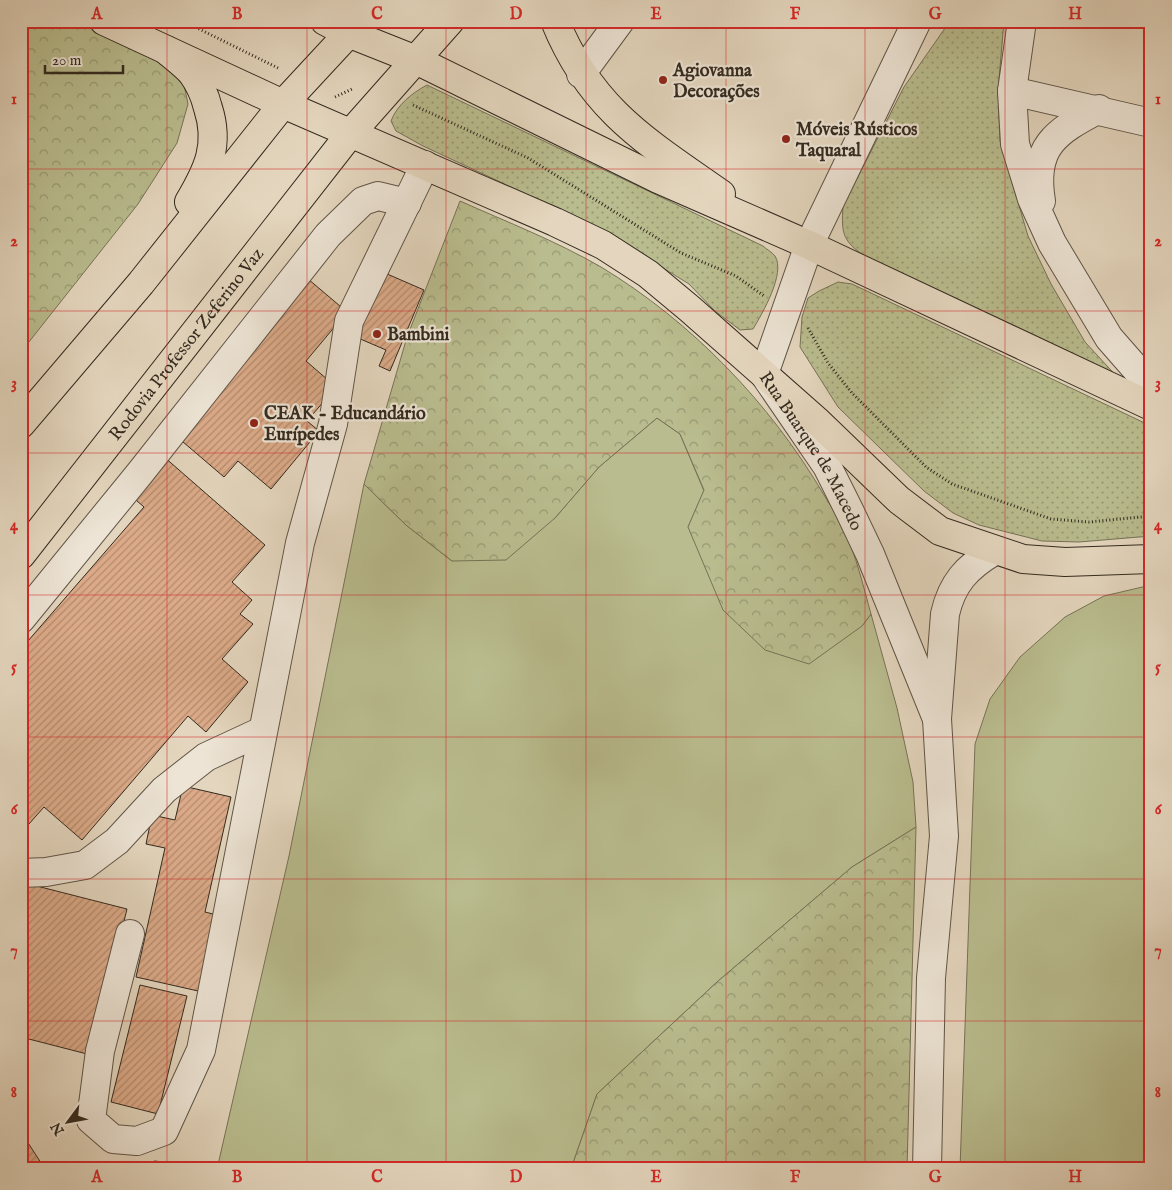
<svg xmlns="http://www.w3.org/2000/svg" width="1172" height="1190" viewBox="0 0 1172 1190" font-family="'IM FELL English',serif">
	<defs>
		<pattern id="forest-crowns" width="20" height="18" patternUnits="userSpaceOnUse" patternTransform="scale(1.25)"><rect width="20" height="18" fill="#b9bc8e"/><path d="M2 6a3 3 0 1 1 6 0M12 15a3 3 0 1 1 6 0" fill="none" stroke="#979973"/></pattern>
		<pattern id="park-dots" width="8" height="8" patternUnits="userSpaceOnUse" patternTransform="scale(1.25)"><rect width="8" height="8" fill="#b9bc8e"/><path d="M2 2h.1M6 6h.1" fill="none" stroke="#979973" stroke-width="1.8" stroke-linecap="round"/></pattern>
		<pattern id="building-hatch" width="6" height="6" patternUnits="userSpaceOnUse" patternTransform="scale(1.25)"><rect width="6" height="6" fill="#dcaa88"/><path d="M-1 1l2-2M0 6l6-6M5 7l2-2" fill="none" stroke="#b38b6f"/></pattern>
	</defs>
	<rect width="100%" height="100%" fill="#e4d6be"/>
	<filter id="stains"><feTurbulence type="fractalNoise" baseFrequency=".004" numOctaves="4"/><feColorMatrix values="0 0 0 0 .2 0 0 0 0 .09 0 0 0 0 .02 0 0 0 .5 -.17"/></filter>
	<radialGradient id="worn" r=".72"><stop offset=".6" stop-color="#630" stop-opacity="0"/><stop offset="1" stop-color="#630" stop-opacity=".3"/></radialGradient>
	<g fill="#b9bc8e" stroke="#767356">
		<path d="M657,418l23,16 24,57 -16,36 174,99 9,-12 26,94 16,74 3,45 -64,40 -135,115 -120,112 -26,75h-354l72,-313 75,-372 42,41 46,36 103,-43 44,-51z"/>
		<path d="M1151,585v584h-191l15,-425 15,-45 30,-42 45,-40 39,-21z"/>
	</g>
	<g fill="url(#forest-crowns)" stroke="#767356">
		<path d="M21,21h83l62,29 17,30 5,24 -11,39 -39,61 -117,148z"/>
		<path d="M460,201c47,21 96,40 141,66 91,55 169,136 223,228 6,10 14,21 19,32 13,28 20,58 28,87l-9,12 -53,38 -44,-14 -42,-40 -35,-83 16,-37 -24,-56 -23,-16 -58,49 -44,51 -49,42 -54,1 -46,-36 -42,-41 43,-147z"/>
		<path d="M916,827l-9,342h-336l26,-75 120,-112 135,-115z"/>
	</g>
	<g fill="url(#park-dots)" stroke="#767356">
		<path d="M950,21h54l-6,70 2,50 28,95 23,48 34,58 35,38 -253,-122c-24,-17 -26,-23 -24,-52l61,-119z"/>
		<path d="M427,85l336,161c3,3 9,6 12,10 11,17 -13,58 -22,73l-13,1 -25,-19 -26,-27 -92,-57 -174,-81 -27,-15 -5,-10c6,-16 21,-28 36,-36z"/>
		<path d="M838,282l14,2 299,142v110l-72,6 -37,-1 -63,-16 -26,-12 -29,-22 -86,-84 -38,-60 2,-30 6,-19 11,-7z"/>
	</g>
	<g fill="url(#building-hatch)" stroke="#332a1f">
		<path d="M378,270l46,20 -34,81 -11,-5 7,-16 -35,-15z"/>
		<path d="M301,273l46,39 -41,49 30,26 -29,34 12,10 -48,58 -33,-28 -14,16 -55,-47z"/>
		<path d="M155,449l110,96 -33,37 20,18 -12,14 13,10 -31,35 26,23 -42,50 -18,-16 -106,124 -38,-33 -23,26v-184l123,-142 -22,-19z"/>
		<path d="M183,786l48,11 -26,115 20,5 -18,76 -71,-16 29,-129 -19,-4 6,-29 23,5z"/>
		<path d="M21,882l106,27 -36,146 -70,-18z"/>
		<path d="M140,985l47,11 -29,118 -47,-12z"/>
		<path d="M21,1132l24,37h-24z"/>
		<path d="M154,1161l49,5v3h-49z"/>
	</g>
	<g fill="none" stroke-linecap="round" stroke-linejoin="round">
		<defs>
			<g id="minor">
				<path id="s1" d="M917,21l-108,224 -45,129 63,92 22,44 21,44 67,165"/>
				<path d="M1022,21l-10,70 3,53 17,55 20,44 57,95 42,48"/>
				<path d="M581,74l39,-53"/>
				<path d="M1012,91l139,32"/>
				<path d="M1041,201c-9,-54 14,-69 58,-92"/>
				<path d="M21,619l119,-146 188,-238 35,-34 15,-5 29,7"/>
				<path d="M21,873l25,-1 39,-7 32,-24 47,-51 42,-33 56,-26"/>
				<path d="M130,934l-30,117 -9,69 22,19 24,2 27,-10 37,-81 99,-507 33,-119 16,-103 76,-156"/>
				<path d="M927,1169l4,-191 13,-142 -7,-117 8,-105c7,-31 22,-47 49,-63"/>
			</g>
			<g id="major">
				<path d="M104,21l179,83 272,118 48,23 45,29 42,35 128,113 81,78 41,31 83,28 42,3 86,-3"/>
				<path d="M325,21l23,12 68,27 242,119 151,66 342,161"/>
				<path d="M555,21c36,89 92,121 166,173"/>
				<path d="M283,104l77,-83"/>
				<path d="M350,134l100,-113"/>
			</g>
			<g id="highway">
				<path d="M166,50c8,7 19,15 26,23 8,11 13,23 16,35 12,37 0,62 -19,94"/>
				<path d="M21,424l120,-141 142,-179"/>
				<path id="s2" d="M21,555l329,-421"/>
			</g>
		</defs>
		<use href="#minor" stroke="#5f5547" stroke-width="30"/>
		<use href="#major" stroke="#332a1f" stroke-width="30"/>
		<use href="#highway" stroke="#332a1f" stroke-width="30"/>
		<g stroke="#332a1f" stroke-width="3" stroke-dasharray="1 2.5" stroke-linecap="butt">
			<path d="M183,21l97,48"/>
			<path d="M335,97l17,-8"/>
			<path d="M413,105l115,53 153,95 55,23 28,20"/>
			<path d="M808,328l20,35 24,30 74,74 26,17 99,35 38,3 62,-6"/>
		</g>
		<use href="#minor" stroke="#ede4d5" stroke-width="28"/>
		<use href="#major" stroke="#e4d6be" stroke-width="28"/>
		<use href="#highway" stroke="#e4d6be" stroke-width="28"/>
	</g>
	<path fill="none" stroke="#d62828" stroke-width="1" stroke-opacity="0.55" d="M167,21v1148M307,21v1148M446,21v1148M586,21v1148M726,21v1148M865,21v1148M1005,21v1148M21,169h1130M21,311h1130M21,453h1130M21,595h1130M21,737h1130M21,879h1130M21,1021h1130"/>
	<g fill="#8f2418" stroke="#ede4d5" stroke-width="2">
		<circle cx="663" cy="80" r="5"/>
		<circle cx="786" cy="139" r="5"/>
		<circle cx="377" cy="334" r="5"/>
		<circle cx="254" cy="423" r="5"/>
	</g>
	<g text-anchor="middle" stroke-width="4.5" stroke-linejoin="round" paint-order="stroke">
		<g font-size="18" font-weight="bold" fill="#332a1f" stroke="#ede4d5" text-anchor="start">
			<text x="673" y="76">Agiovanna<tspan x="673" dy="21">Decorações</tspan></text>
			<text x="796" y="135">Móveis Rústicos<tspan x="796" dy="21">Taquaral</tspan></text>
			<text x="387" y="340">Bambini</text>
			<text x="264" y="419">CEAK - Educandário<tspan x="264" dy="21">Eurípedes</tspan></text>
		</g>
		<g font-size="18" fill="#332a1f" stroke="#ede4d5">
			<text dy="6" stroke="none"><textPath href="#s2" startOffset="268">Rodovia Professor Zeferino Vaz</textPath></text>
			<text dy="6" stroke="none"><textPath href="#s1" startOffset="476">Rua Buarque de Macedo</textPath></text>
		</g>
	</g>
	<rect width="1172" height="1190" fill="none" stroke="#e4d6be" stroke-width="55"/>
	<g transform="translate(68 1122) rotate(238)" stroke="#ede4d5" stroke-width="4" paint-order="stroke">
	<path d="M0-4L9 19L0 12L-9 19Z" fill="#332a1f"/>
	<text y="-8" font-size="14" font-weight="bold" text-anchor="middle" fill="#332a1f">N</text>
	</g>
	<path d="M45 65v8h78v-8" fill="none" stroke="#332a1f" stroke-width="2.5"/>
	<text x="52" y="65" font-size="15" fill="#332a1f" stroke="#ede4d5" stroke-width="4" paint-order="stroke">20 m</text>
	<rect x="28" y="28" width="1116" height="1134" fill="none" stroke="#d62828" stroke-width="2"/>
	<g font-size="16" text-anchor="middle" font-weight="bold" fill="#d62828">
		<text x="97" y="19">A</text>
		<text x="237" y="19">B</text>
		<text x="377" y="19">C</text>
		<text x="516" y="19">D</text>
		<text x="656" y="19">E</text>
		<text x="795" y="19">F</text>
		<text x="935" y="19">G</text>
		<text x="1075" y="19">H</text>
		<text x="14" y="104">1</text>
		<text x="1158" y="104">1</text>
		<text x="14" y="246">2</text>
		<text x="1158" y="246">2</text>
		<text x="14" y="388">3</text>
		<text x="1158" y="388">3</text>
		<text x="14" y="530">4</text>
		<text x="1158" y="530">4</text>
		<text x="14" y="672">5</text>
		<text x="1158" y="672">5</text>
		<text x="14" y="814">6</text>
		<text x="1158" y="814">6</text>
		<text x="14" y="955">7</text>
		<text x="1158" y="955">7</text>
		<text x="14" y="1097">8</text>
		<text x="1158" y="1097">8</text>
		<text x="97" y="1182">A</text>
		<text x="237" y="1182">B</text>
		<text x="377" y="1182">C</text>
		<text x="516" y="1182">D</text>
		<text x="656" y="1182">E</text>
		<text x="795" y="1182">F</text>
		<text x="935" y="1182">G</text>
		<text x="1075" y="1182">H</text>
	</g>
	<rect width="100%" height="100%" filter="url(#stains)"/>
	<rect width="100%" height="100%" fill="url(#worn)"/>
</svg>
